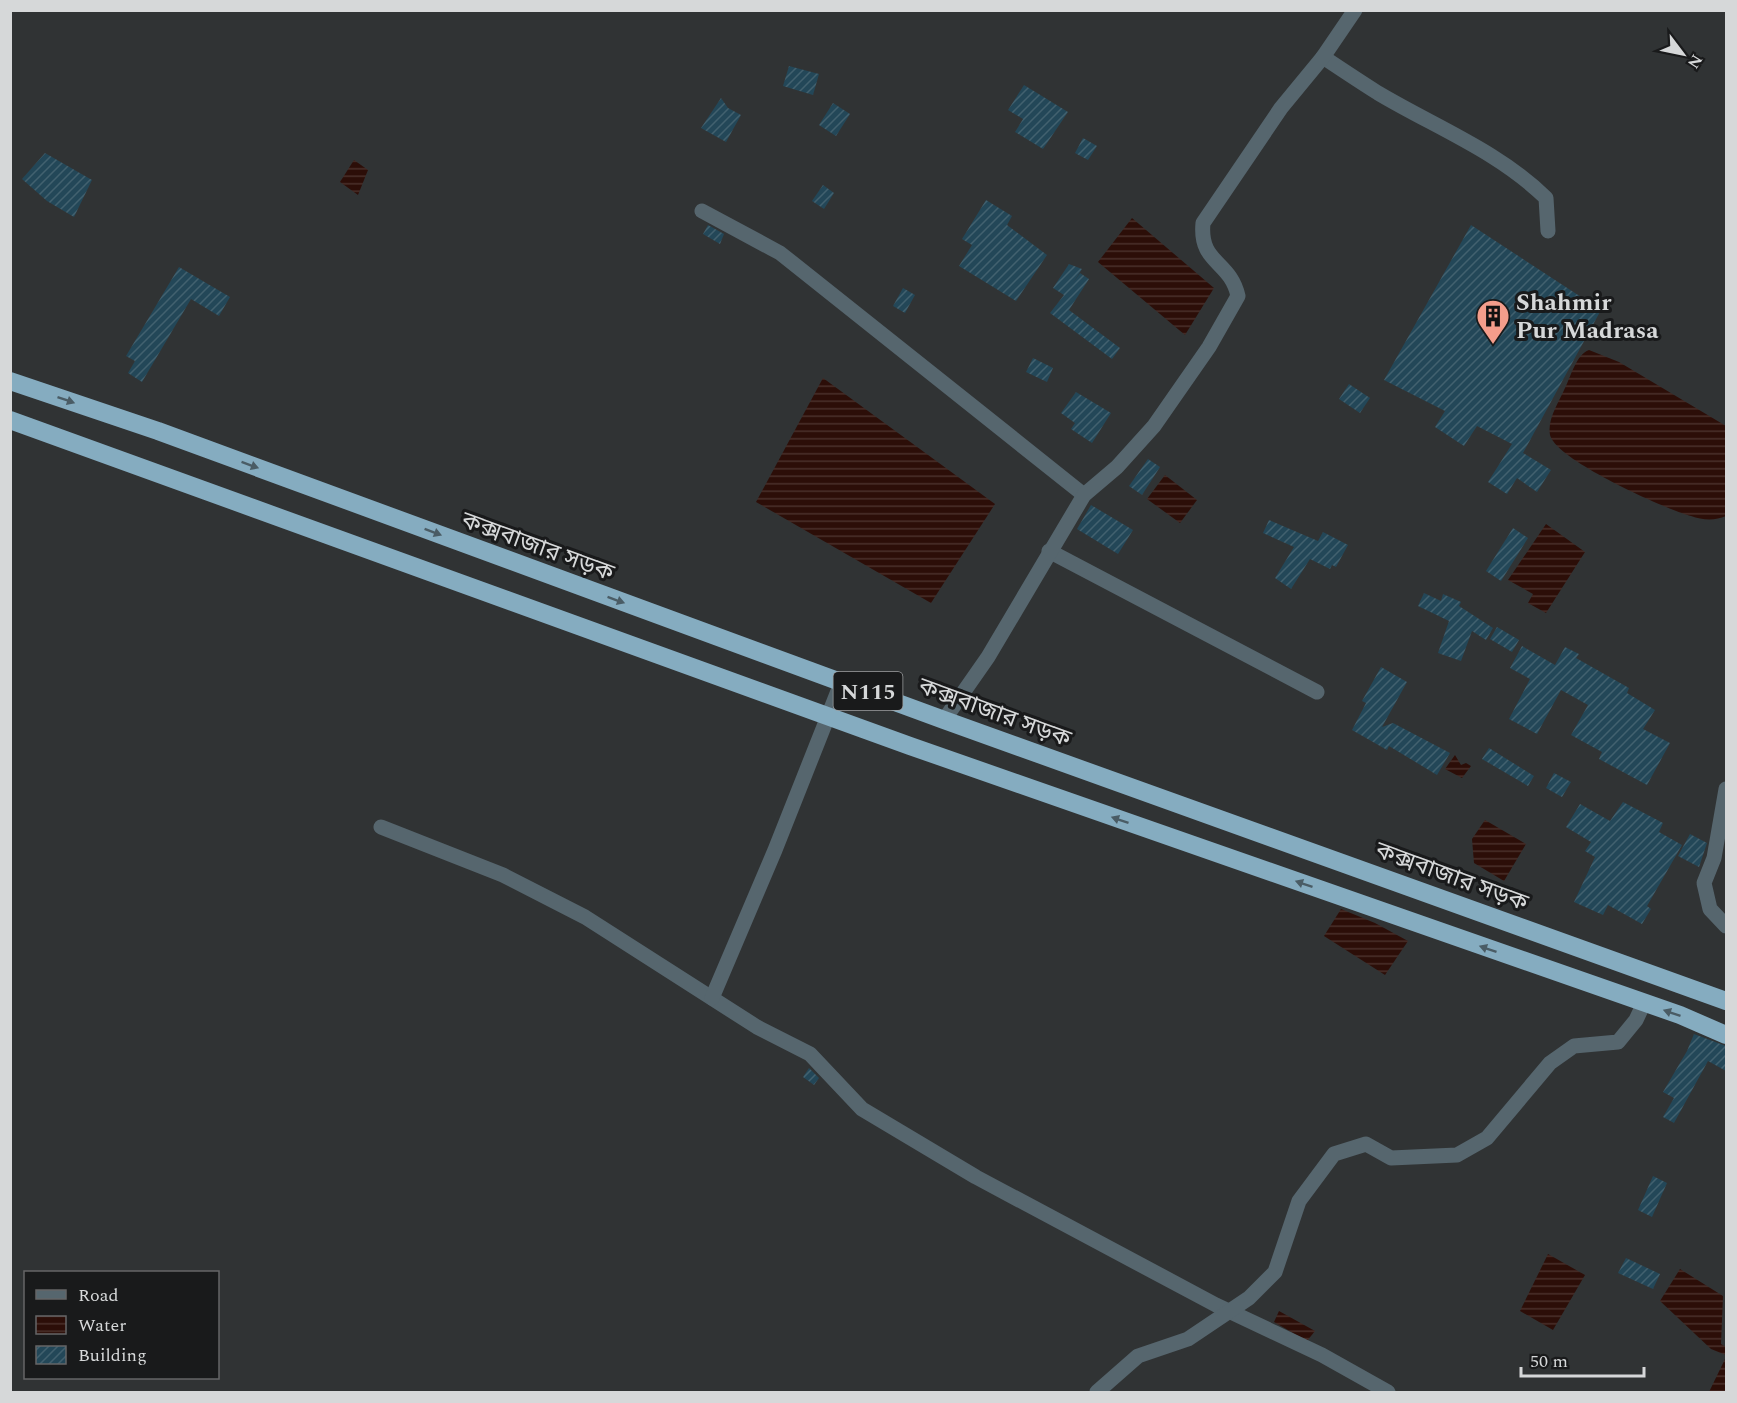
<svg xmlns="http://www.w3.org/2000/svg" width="1737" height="1403" viewBox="0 0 1737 1403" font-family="Spectral,'Noto Sans Bengali',serif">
	<defs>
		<pattern id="water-rules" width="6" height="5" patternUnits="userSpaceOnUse" patternTransform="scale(1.5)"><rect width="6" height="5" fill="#2c0e08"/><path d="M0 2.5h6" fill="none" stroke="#4a302b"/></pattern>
		<pattern id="building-hatch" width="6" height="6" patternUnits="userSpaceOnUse" patternTransform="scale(1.5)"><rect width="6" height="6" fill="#234758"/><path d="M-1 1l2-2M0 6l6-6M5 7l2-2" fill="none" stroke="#42616f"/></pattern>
	</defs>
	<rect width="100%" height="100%" fill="#303334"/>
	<g fill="url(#water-rules)">
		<path d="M354,160l14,10 -10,25 -18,-13z"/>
		<path d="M1132,218l82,70 -29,47 -87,-73z"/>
		<path d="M1589,350l30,12 107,64v90c-11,5 -24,4 -35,0 -26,-7 -135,-56 -141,-81 -3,-16 9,-33 15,-47 6,-12 11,-33 24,-38z"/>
		<path d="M823,378l172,126 -64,99 -175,-101z"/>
		<path d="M1165,475l32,25 -17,23 -33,-24z"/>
		<path d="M1546,524l39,28 -39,61 -18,-10 5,-9 -25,-14z"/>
		<path d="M1455,755l6,10 5,-2 5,3 -9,12 -17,-9z"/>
		<path d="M1485,820l41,24 -22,37 -30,-18 -2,-24z"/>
		<path d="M1341,909l34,14 33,18 -23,34 -61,-39z"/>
		<path d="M1548,1254l37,21 -32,55 -33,-19z"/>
		<path d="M1680,1269l43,27 -2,48 5,3v8l-15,-6 -51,-48z"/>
		<path d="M1279,1311l36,20 -8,10 -33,-19z"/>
		<path d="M1726,1357v35h-17z"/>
	</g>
	<g fill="url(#building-hatch)">
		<path d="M789,66l30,8 -6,21 -30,-9z"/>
		<path d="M1024,85l44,27 -25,37 -28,-17 8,-13 -15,-9z"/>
		<path d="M721,98l7,10 13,7 -15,27 -25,-14z"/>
		<path d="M833,103l17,11 -14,22 -17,-11z"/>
		<path d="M1083,138l14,8 -9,14 -13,-7z"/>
		<path d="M45,153l47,27 -18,37 -27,-16 -25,-22z"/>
		<path d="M823,185l11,8 -10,16 -12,-8z"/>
		<path d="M986,200l26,16 -5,9 40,30 -31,46 -57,-35 13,-21 -10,-6z"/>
		<path d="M708,225l16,9 -4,10 -17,-10z"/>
		<path d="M1471,225l130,85 -78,143 28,17 -14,22 -20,-14 -10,16 -19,-12 24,-38 -35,-18 -13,20 -29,-19 10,-16 -61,-31z"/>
		<path d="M1069,264l13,5 -9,14 7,-10 9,6 -20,31 51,38 -8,11 -62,-46 14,-18 -11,-7z"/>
		<path d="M179,267l51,30 -11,19 -28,-17 -49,83 -14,-9 7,-12 -9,-5z"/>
		<path d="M903,288l12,7 -10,18 -12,-7z"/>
		<path d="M1033,358l20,10 -6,14 -21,-10z"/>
		<path d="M1349,384l21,14 -10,15 -21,-14z"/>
		<path d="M1076,392l35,21 -19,30 -21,-14 4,-6 -14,-10z"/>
		<path d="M1148,459l12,8 -18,28 -13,-9z"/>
		<path d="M1091,505l42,25 -15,24 -41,-25z"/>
		<path d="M1269,520l49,21 5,-9 25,13 -12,22 -4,-2 -2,4 -20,-10 -19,30 -16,-11 19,-31 -31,-14z"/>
		<path d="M1513,528l15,10 -27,43 -15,-10z"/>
		<path d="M1424,593l17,8 2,-7 18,8 -2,4 34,22 -7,12 -14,-9 -11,30 -23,-8 11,-32 -31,-15z"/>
		<path d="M1497,627l22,13 -7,12 -22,-13z"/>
		<path d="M1522,646l33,19 10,-18 14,7 -3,4 53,30 -2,5 28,17 -12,19 27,14 -23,42 -48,-26 3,-7 -31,-17 17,-30 -27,-15 -24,44 -28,-15 20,-38 1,-2 -20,-11z"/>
		<path d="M1381,667l26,15 -25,45 11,-4 57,30 -13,22 -48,-29 -2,4 -35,-20 14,-27 -4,-2z"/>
		<path d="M1489,748l45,28 -6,10 -46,-27z"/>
		<path d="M1554,773l17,9 -9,15 -16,-9z"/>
		<path d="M1623,802l40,21 -4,9 23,13 -35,61 4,3 -9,15 -34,-19 -5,10 -29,-13 21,-45 -10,-6 6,-9 -25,-15 14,-23 30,17z"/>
		<path d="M1690,834l17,9 -8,24 -21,-11z"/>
		<path d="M1694,1034l32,12v25l-18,-10 -34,62 -11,-6 11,-19 -11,-6 24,-41z"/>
		<path d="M809,1068l10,10 -5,7 -11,-8z"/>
		<path d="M1653,1176l14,7 -15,34 -14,-7z"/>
		<path d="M1626,1258l34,16 -7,15 -35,-16z"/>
	</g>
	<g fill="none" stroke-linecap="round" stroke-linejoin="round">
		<g stroke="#56666e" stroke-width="15">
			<path d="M1323,57c18,12 36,24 55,36 57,34 120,58 168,105l2,33"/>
			<path d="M702,211l78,42 304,242"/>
			<path d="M1049,551l268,141"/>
			<path d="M944,720l44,-63 96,-162 33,-28 37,-41 55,-79 29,-51c-8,-36 -39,-32 -35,-73l78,-115 42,-51 32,-47"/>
			<path d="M1726,789l-12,69 -10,25 6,26 16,17"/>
			<path d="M381,827l122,48 82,42 172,110 53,27 52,55 114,68 240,128 106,50 66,37"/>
			<path d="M712,998l63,-148 67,-169"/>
			<path d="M1097,1392l41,-36 50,-17 61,-41 26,-26 24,-71 35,-47 32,-10 25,14 66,-3 30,-17 63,-75 24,-17 44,-4 18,-22 8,-17"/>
		</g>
		<g stroke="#85acc0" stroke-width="18">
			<path d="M10,381l148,50 786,289 782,281"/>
			<path d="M10,420l900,326 770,269 46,20"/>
		</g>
	</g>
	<defs><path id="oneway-solid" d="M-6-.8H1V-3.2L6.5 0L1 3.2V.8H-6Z" transform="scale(1.5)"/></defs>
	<g fill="#4a5c65">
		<use href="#oneway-solid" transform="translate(66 400) rotate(19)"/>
		<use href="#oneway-solid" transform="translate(250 465) rotate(20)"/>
		<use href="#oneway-solid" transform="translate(433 532) rotate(21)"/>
		<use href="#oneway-solid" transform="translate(616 600) rotate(20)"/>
		<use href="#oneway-solid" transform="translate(1120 820) rotate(-161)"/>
		<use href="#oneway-solid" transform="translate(1304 884) rotate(-161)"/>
		<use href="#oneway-solid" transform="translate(1488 949) rotate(-161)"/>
		<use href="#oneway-solid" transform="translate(1672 1013) rotate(-161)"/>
	</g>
	<defs>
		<symbol id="building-pin" viewBox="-11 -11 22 30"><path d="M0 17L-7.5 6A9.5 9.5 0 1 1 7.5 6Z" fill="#f49d8b" stroke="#191a1b"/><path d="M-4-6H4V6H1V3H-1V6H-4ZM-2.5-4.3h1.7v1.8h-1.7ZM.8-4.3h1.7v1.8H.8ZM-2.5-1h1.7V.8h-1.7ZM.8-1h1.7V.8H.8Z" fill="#111"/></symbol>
	</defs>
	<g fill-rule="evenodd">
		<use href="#building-pin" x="1474" y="297" width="38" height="52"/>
	</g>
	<g text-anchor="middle" stroke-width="6" stroke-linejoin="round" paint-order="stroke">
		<rect fill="#191a1b" stroke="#9d9fa0" stroke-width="1.5" x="833.5" y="672" width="69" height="38" rx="4.5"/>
		<g font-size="22" font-weight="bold" fill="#d6d8d9">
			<text x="868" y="699">N115</text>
		</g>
		<g font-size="24" font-weight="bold" fill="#d6d8d9" stroke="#191a1b" text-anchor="start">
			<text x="1516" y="310">Shahmir<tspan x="1516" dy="28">Pur Madrasa</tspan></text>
		</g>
		<g font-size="24" fill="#d6d8d9" stroke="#191a1b">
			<text transform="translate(538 546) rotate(20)" y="8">কক্সবাজার সড়ক</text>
			<text transform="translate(995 712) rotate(20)" y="8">কক্সবাজার সড়ক</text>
			<text transform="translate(1452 876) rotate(20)" y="8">কক্সবাজার সড়ক</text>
		</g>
	</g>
	<rect width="1737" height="1403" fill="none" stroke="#d6d8d9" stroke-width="24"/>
	<rect x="24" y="1271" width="195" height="108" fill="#191a1b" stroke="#656667" stroke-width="1.5"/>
	<rect x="36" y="1290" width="30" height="9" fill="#56666e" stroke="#656667" stroke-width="1.5"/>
	<text x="78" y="1301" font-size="18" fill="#d6d8d9">Road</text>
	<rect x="36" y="1316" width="30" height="18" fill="url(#water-rules)" stroke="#656667" stroke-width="1.5"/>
	<text x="78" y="1331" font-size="18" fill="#d6d8d9">Water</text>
	<rect x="36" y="1346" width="30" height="18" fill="url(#building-hatch)" stroke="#656667" stroke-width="1.5"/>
	<text x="78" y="1361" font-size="18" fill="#d6d8d9">Building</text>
	<g transform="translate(1683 54) rotate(122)" stroke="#191a1b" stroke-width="4.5" paint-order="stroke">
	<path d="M0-4.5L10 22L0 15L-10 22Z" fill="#d6d8d9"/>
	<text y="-9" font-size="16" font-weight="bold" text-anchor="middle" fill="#d6d8d9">N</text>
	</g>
	<path d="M1521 1367v9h123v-9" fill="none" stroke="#d6d8d9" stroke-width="3"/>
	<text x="1530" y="1367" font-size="18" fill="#d6d8d9" stroke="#191a1b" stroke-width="4.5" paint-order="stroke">50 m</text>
</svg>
